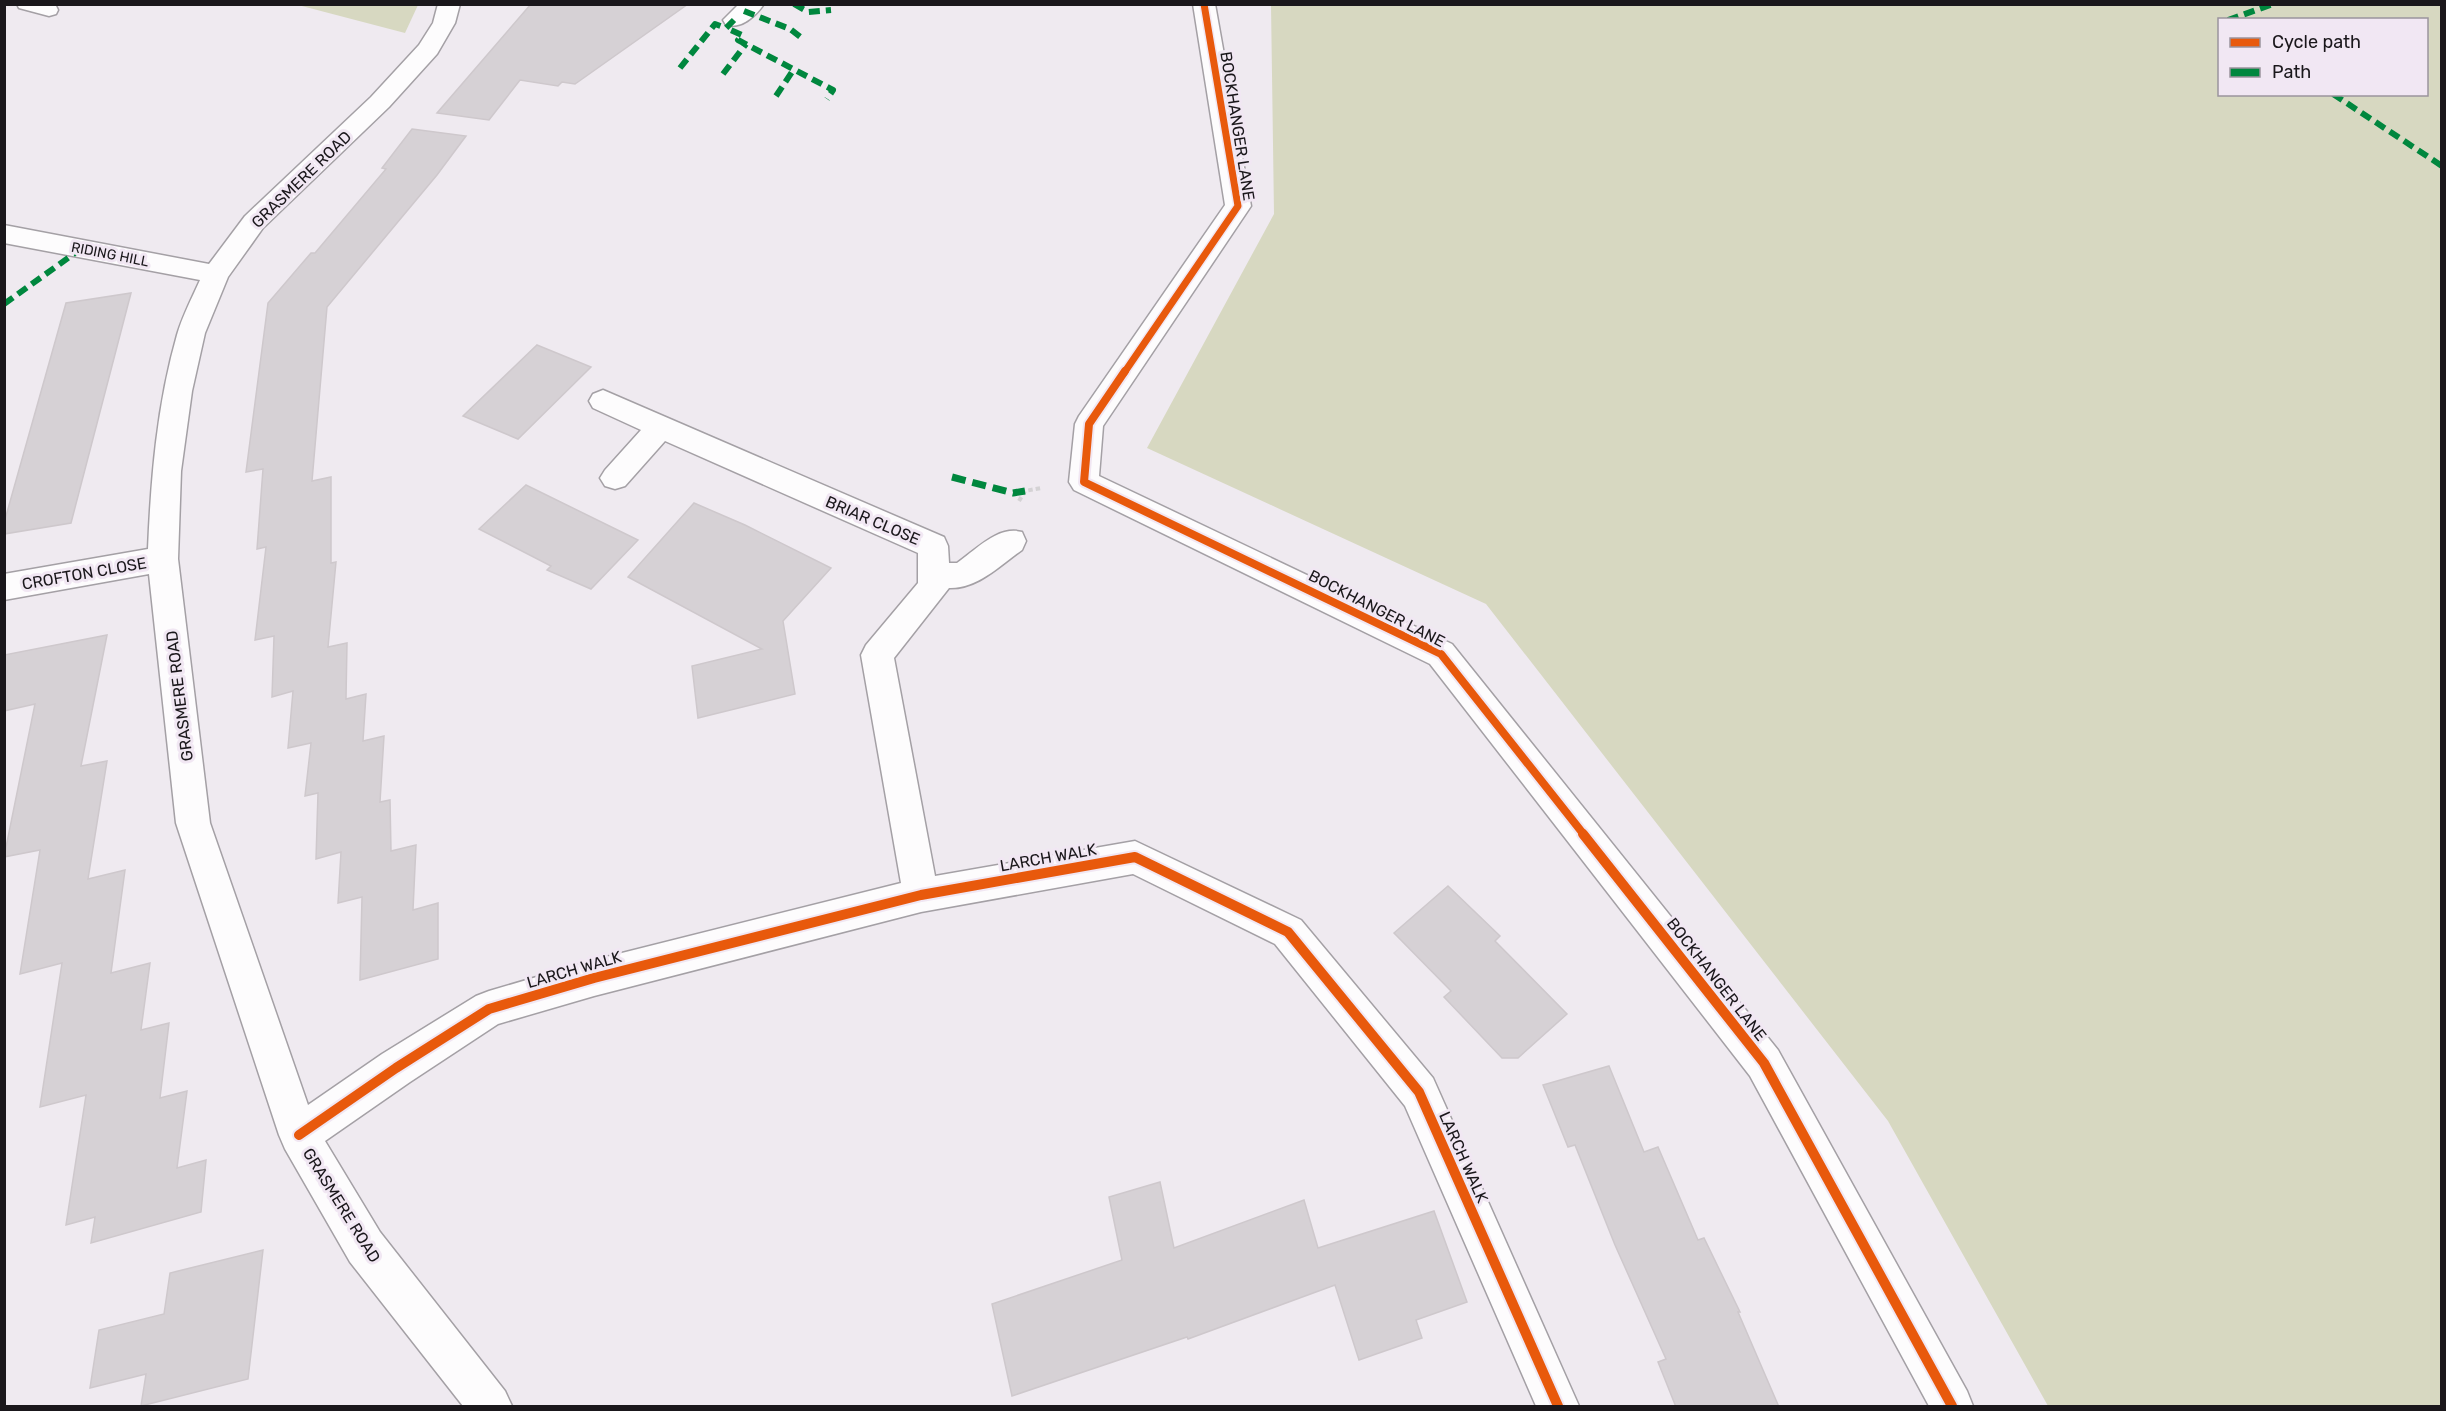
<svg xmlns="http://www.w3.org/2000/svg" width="2446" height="1411" viewBox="0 0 2446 1411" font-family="Rubik,sans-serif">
	<rect width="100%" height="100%" fill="#efeaf0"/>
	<g fill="#d7d8c1" fill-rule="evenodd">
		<path d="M298,5h120l-13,28z"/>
		<path d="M1271,5h1170v1401h-393l-160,-285 -402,-517 -339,-156 127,-234zM2220,20h206v74h-206z"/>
	</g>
	<g fill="#d6d1d5" stroke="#cec8cc" stroke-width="1.5">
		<path d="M531,4h157l-113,80 -13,-2 -4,4 -38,-6 -31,40 -52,-7z"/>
		<path d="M412,129l54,7 -29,39 -110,132 -15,174 19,-4v86l5,-1 -8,85 19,-4 -1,56 20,-5 -3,47 21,-5 -4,66 10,-2 1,51 25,-6 -3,65 25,-7v56l-78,21 2,-83 -24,6 3,-51 -25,7 2,-66 -13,3 6,-53 -23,5 5,-57 -21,6 2,-61 -19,4 11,-93 -9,2 6,-80 -17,3 22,-169 43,-50h4l71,-84 -4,-1z"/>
		<path d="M131,293l-60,230 -67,11v-11l62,-220z"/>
		<path d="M537,345l54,22 -73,72 -55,-23z"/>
		<path d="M526,485l112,55 -47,49 -44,-19 4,-4 -72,-37z"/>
		<path d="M694,503l51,22 86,43 -48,53 12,73 -97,24 -6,-52 70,-17 -134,-72z"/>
		<path d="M107,635l-26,131 26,-5 -19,118 37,-9 -14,103 39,-10 -9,67 28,-7 -9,75 27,-7 -10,77 29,-8 -5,52 -110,31 4,-26 -29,8 20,-130 -46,12 22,-144 -42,11 20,-124 -36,7 31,-153 -31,7v-56z"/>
		<path d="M1448,886l52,50 -5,5 72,73 -49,44h-16l-58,-61 7,-6 -57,-58z"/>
		<path d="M1609,1066l35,86 14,-5 40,93 6,-2 36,74h-2l41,95h-103l-18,-45 8,-3 -51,-114 -40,-100 -7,2 -25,-62z"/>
		<path d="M1160,1182l14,66 130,-48 14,48 116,-37 33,91 -51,18 6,18 -63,22 -24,-75 -147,54 -1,-2 -175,59 -20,-92 130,-44 -13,-63z"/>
		<path d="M263,1250l-15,129 -107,27 5,-32 -56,14 9,-58 65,-16 6,-41z"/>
	</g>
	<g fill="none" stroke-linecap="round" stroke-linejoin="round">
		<defs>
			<path id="service" d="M17,4l39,2 2,4 -2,4 -7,2 -30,-8z"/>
			<g id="minor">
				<path d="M438,4h22l-5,19 -18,31 -48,53 -126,121 -35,49 -23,56 -13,58 -11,80 -3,88 32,264 98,282 74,-51 94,-58 13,-5 105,-31 307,-77 -40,-228 5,-10 52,-62v-30l-253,-112 -40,45 -10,3 -10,-3 -5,-8 5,-8 36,-40 -48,-22 -4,-7 4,-7 10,-4 341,147 4,9 1,17h8c19,-13 41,-38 65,-31l4,9 -4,9c-23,16 -44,39 -73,38l-55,70 41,218 200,-35 166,79 132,158 146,328h-43l-131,-300 -130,-162 -142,-70 -212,38 -327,84 -96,28 -88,58 -85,59 55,91 125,159 7,15h-49l-113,-144 -65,-113 -6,-14 -103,-312 -27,-249 -145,26v-26l144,-25c3,-72 9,-144 29,-214 5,-18 15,-37 23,-55l-196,-37v-18l205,39 36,-48 126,-119 48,-52 14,-22z"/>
				<path d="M739,4h25c-9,13 -23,25 -38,21l-3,-5z"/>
				<path d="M1193,4h22l36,202 -148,220 -4,50 353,168 326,406 189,341 6,15h-44l-179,-330 -320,-412 -356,-174 -5,-8 6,-58 4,-8 146,-211z"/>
			</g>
		</defs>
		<use href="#service" stroke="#a4a0a5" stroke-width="3"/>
		<use href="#minor" stroke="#a4a0a5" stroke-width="3"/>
		<path stroke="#d4d2d4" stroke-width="4" stroke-dasharray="4.5 3" stroke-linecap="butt" d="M1019,501l6,-10 16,-3"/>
		<use href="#service" fill="#fdfcfd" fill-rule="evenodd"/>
		<use href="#minor" fill="#fdfcfd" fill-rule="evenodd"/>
		<g stroke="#00873e" stroke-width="6" stroke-dasharray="11 6" stroke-linecap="butt">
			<path d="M794,4l14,8 23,-2"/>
			<path d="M744,11l46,18 13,10"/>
			<path d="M734,20l-8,8 16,7 -4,5 95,50 -6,9"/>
			<path d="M2228,20l45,-16"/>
			<path d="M680,68l35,-44 11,4"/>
			<path d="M723,74l23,-30"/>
			<path d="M2333,94l109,72"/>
			<path d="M776,96l18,-27"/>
			<path d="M4,304l78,-56"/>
		</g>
		<path stroke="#00873e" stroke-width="7" stroke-dasharray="14 7" stroke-linecap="butt" d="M952,477l61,16 12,-2"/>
		<defs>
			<path id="cycleway-far2" d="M1124,373l114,-167 -34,-202"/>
			<path id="cycleway-far1" d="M1125,371l-36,53 -5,58 357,172 144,182"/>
			<g id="cycleway">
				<path d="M1583,834l181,229 188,343"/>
				<path d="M299,1135l97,-67 93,-59 105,-31 327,-83 214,-38 153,75 131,160 139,314"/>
			</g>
		</defs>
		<use href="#cycleway-far2" stroke="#f1e7f3" stroke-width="10"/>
		<use href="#cycleway-far1" stroke="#f1e7f3" stroke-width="12"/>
		<use href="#cycleway" stroke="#f1e7f3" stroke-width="14"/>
		<use href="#cycleway-far2" stroke="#e8590c" stroke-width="7"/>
		<use href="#cycleway-far1" stroke="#e8590c" stroke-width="8"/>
		<use href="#cycleway" stroke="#e8590c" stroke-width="10"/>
	</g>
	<g text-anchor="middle" stroke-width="6" stroke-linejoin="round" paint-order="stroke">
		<g font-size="14" fill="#1a171b" stroke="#f1e7f3">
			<text transform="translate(110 254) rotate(11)" y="5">RIDING HILL</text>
		</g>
		<g font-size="16" fill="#1a171b" stroke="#f1e7f3">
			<text transform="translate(1238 126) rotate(81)" y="6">BOCKHANGER LANE</text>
			<text transform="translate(301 179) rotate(-44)" y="6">GRASMERE ROAD</text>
			<text transform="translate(873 520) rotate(23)" y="6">BRIAR CLOSE</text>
			<text transform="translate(84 573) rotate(-10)" y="6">CROFTON CLOSE</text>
			<text transform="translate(1377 608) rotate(27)" y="6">BOCKHANGER LANE</text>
			<text transform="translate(179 696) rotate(-97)" y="6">GRASMERE ROAD</text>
			<text transform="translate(1048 857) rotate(-10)" y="6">LARCH WALK</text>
			<text transform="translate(574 969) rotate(-16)" y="6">LARCH WALK</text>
			<text transform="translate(1717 979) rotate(52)" y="6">BOCKHANGER LANE</text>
			<text transform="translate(1464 1157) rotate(66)" y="6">LARCH WALK</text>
			<text transform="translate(342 1205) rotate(58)" y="6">GRASMERE ROAD</text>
		</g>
	</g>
	<rect width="2446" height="1411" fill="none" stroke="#1a171b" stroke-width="12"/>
	<rect x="2218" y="18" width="210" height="78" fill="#f1e7f3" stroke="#9b949d" stroke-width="1.5"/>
	<rect x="2230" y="38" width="30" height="9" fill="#e8590c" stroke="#9b949d" stroke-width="1.5"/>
	<text x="2272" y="48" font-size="18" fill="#1a171b">Cycle path</text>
	<rect x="2230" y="68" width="30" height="9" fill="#00873e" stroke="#9b949d" stroke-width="1.5"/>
	<text x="2272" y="78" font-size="18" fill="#1a171b">Path</text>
</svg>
